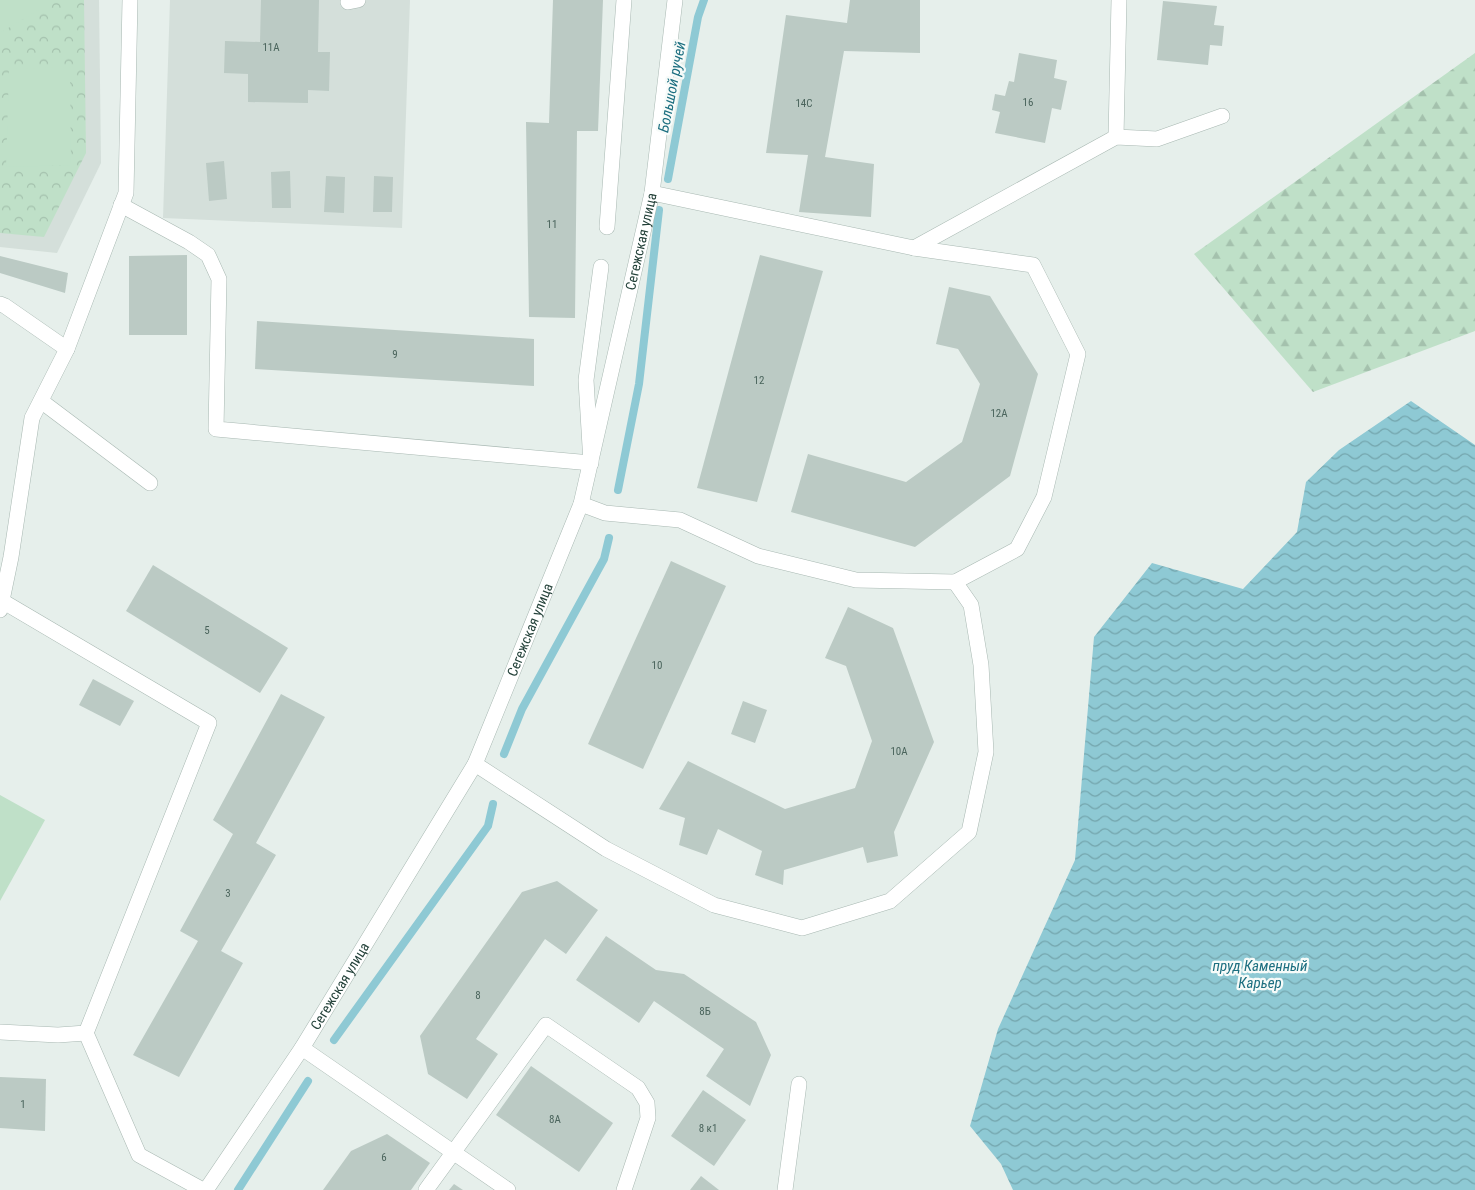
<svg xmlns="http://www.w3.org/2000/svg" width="1475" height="1190" viewBox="0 0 1475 1190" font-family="'Roboto Condensed',sans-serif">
	<defs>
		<pattern id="forest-firs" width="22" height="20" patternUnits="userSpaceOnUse" patternTransform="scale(1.25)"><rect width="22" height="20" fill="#bfe0c8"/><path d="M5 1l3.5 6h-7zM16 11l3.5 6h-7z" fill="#a4c1ad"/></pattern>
		<pattern id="park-crowns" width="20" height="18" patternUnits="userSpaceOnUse" patternTransform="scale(1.25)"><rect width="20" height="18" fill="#bfe0c8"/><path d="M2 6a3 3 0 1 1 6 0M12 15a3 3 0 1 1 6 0" fill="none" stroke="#a4c1ad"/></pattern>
		<pattern id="water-waves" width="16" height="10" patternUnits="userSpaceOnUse" patternTransform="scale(1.25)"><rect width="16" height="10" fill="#8ec9d4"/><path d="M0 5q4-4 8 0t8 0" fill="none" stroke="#74a5ad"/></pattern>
	</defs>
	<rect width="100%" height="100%" fill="#e6efeb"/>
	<g fill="#d4dfda">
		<path d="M0,0h99l2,163 -44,90 -57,-6z"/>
		<path d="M170,0h240l-8,228 -239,-10z"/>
	</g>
	<path fill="url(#forest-firs)" d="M1475,53v278l-162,61 -119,-138z"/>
	<path fill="url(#park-crowns)" d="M0,0h84l2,153 -42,84 -44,-4z"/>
	<g fill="#bfe0c8">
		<path d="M0,0h40v9l-40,24z"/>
		<path d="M70,67l1,98 -65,2 3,-98z"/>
		<path d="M0,795l45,25 -45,81z"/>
	</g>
	<path fill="url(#water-waves)" d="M1411,401l64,44v745h-462l-12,-26 -31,-38 28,-97 77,-169 19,-223 58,-74 91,26 54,-57 9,-50 33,-32z"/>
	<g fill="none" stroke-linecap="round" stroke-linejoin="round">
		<g stroke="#8ec9d4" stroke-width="8">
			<path d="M668,179l30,-162 6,-17"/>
			<path d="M618,490l21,-106 20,-174"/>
			<path d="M504,754l18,-45 82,-150 5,-21"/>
			<path d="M334,1040l154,-214 5,-22"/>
			<path d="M238,1190l70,-109"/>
		</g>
	</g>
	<g fill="#bbcac4">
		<path d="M261,0h58l-1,52h12l-1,39 -21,-1v13l-60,-1v-28l-24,-1 1,-32 35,1z"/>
		<path d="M553,0h50l-5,131h-21l-2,187 -46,-1 -3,-195 23,1z"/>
		<path d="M850,0h70v53l-76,-2 -19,106 49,7 -3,53 -72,-5 9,-57 -42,-2 20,-138 61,8z"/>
		<path d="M1163,1l54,5 -3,19 10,1 -2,20 -12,-1 -2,20 -51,-5z"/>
		<path d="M1019,53l38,7 -3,18 13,3 -6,29 -9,-2 -7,35 -50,-10 5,-21 -8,-2 3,-16 10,2 4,-15 5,1z"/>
		<path d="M224,161l3,38 -18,2 -3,-38z"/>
		<path d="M290,171l1,37h-19l-1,-36z"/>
		<path d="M326,176l19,1 -1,36 -20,-1z"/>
		<path d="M374,176l19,1 -1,35h-19z"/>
		<path d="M187,255v80h-58v-79z"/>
		<path d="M760,255l63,16 -66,231 -60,-14z"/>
		<path d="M0,256l68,17 -3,20 -65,-20z"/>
		<path d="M949,287l41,9 48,78 -28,102 -95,71 -124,-35 17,-58 98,28 56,-40 18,-58 -22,-35 -22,-5z"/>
		<path d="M257,321l277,18v47l-279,-17z"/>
		<path d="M671,561l55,25 -83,183 -55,-25z"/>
		<path d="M153,565l135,83 -28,45 -134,-82z"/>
		<path d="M848,607l45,21 41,114 -40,90 4,24 -31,7 -4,-16 -79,23 -1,15 -28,-10 7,-24 -44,-22 -11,26 -28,-10 6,-27 -26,-9 29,-48 97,48 70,-21 17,-47 -26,-75 -21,-8z"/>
		<path d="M93,679l41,22 -14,25 -41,-21z"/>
		<path d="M281,694l44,23 -69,126 20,12 -55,96 22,12 -64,114 -46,-22 65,-114 -18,-10 53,-97 -20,-14z"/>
		<path d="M743,701l24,9 -12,33 -24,-9z"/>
		<path d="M557,881l41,29 -32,44 -21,-15 -69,100 22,15 -31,45 -39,-25 -8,-38 102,-144z"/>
		<path d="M606,936l50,34 28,4 72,48 15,33 -21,51 -44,-30 18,-27 -70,-48 -15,22 -63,-43z"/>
		<path d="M531,1066l82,57 -34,49 -83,-57z"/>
		<path d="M0,1077l46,2 -1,52 -45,-3z"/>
		<path d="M703,1090l43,30 -32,46 -43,-30z"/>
		<path d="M387,1134l43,29 -19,27h-88l28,-39z"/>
		<path d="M701,1176l18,14h-29z"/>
		<path d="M454,1184l9,6h-14z"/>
	</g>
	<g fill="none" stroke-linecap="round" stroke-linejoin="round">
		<defs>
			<g id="service">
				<path d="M348,2l10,-2"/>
				<path d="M1116,137l3,-137"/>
				<path d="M121,205l68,37 19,13 11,24 -3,150 375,34 -5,-83 15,-113"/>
				<path d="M607,227l17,-227"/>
				<path d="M914,248l202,-111 41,2 65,-23"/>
				<path d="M41,401l109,82"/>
				<path d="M0,610l11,-53 21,-139 35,-69 59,-156 4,-193"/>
				<path d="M0,1032l58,3 28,-2 123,-310 -207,-122"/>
				<path d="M86,1033l53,122 64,35"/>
			</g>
			<g id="minor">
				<path d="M0,304l5,2 62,43"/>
				<path d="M581,504l24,9 75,7 78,36 98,24 99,2 62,-33 27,-52 34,-143 -45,-89 -119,-17 -262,-55"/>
				<path d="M475,764l131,85 108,56 88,23 88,-27 79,-69 17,-80 -5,-87 -10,-60 -16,-23"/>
				<path d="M302,1048l206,142"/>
				<path id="s1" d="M206,1190l96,-142 173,-284 106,-260 71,-311 23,-193"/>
				<path d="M426,1190l120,-165 92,63 9,15 1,15 -24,72"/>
				<path d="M785,1190l14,-106"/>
			</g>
		</defs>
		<use href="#service" stroke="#a8b8b2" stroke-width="16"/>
		<use href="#minor" stroke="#a8b8b2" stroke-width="16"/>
		<use href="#service" stroke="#fff" stroke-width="15"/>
		<use href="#minor" stroke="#fff" stroke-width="15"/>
	</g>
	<g text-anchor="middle" stroke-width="4.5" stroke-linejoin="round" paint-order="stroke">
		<g font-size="11" fill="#4a645c">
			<text x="271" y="51">11А</text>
			<text x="1028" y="106">16</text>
			<text x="804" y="107">14С</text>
			<text x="552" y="228">11</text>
			<text x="395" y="358">9</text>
			<text x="759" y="384">12</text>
			<text x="999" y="417">12А</text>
			<text x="207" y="634">5</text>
			<text x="657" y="669">10</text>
			<text x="899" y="755">10А</text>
			<text x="228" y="897">3</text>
			<text x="478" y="999">8</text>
			<text x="705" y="1015">8Б</text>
			<text x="23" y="1108">1</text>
			<text x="555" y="1123">8А</text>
			<text x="708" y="1132">8 к1</text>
			<text x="384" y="1161">6</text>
		</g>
		<g font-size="14" fill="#24423a" stroke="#f7fbf9">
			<text dy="5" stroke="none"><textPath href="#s1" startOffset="1054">Сегежская улица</textPath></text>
			<text dy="5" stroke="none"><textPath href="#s1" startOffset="649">Сегежская улица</textPath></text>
			<text dy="5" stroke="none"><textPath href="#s1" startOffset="244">Сегежская улица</textPath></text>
		</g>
		<g font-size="15" font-style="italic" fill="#1c6f80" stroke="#f7fbf9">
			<text transform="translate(672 87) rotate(-79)" y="5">Большой ручей</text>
			<text x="1260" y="971">пруд Каменный<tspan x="1260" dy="17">Карьер</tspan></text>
		</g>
	</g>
</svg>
